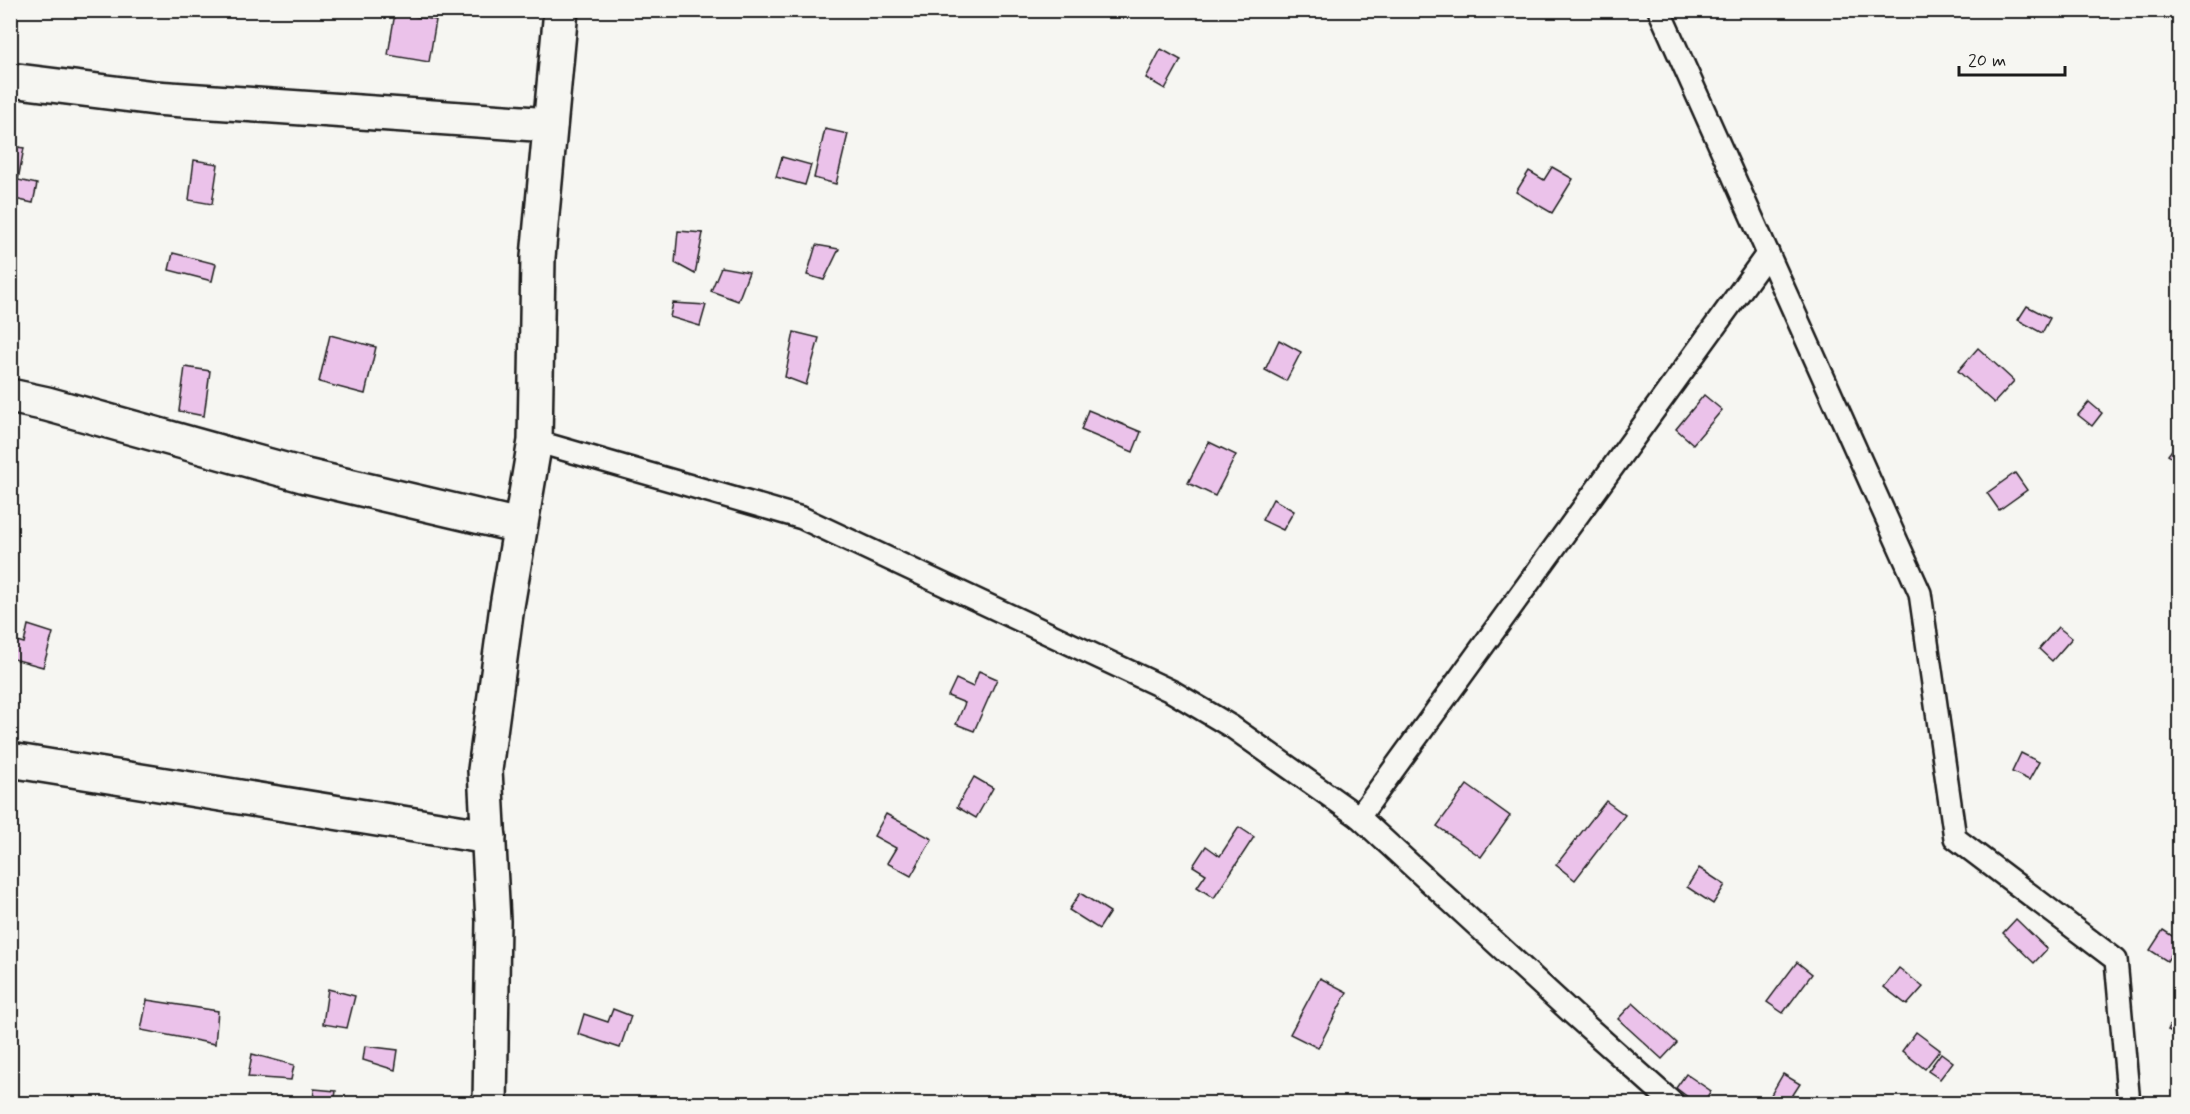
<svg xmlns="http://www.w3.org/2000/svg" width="2190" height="1114" viewBox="0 0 2190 1114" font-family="Mynerve,sans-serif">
	<rect width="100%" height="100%" fill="#f6f6f2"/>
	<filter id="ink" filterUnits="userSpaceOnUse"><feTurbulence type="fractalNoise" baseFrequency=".0167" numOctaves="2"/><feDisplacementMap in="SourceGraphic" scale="12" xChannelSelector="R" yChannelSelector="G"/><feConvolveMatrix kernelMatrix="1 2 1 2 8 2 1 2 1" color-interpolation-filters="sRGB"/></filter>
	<g filter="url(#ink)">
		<g fill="#ebc2ea" stroke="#1c1c1c" stroke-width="1.5">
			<path d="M395,13l41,7 -7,42 -41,-7z"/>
			<path d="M1161,49l20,11 -16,29 -19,-11z"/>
			<path d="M825,129l23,5 -12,50 -22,-6z"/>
			<path d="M10,146l14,2 -6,32 19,4 -4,19 -23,-5z"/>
			<path d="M782,157l29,8 -6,20 -29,-8z"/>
			<path d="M194,160l24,4 -6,40 -23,-4z"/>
			<path d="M1552,167l21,12 -21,34 -36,-21 13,-21 15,9z"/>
			<path d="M678,231l25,2 -8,41 -20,-11z"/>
			<path d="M816,245l23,4 -15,31 -17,-5z"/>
			<path d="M173,253l43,11 -4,17 -43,-11z"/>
			<path d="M721,267l28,5 -11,29 -27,-10z"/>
			<path d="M673,303l33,2 -6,21 -30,-9z"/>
			<path d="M2027,306l23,12 -8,15 -24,-13z"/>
			<path d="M794,332l25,6 -13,47 -21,-8z"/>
			<path d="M330,335l46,12 -11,47 -46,-12z"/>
			<path d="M1279,340l22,12 -15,29 -21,-11z"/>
			<path d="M1978,348l36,33 -20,22 -36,-32z"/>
			<path d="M185,367l25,4 -6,45 -25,-5z"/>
			<path d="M1704,395l18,15 -29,34 -17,-15z"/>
			<path d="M2089,402l13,11 -10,13 -14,-11z"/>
			<path d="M1088,410l53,22 -8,20 -52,-22z"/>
			<path d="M2180,439v24l-12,-8z"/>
			<path d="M1209,442l27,13 -21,41 -27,-13z"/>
			<path d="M2015,473l12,17 -28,20 -12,-17z"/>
			<path d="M1273,499l21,12 -11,19 -21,-10z"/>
			<path d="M28,625l25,8 -10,34 -33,-9v-19l14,4z"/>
			<path d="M2058,627l14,11 -20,23 -13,-12z"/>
			<path d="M979,671l18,8 -23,52 -18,-7 9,-21 -17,-7 8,-17 17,8z"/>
			<path d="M2021,753l18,9 -10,18 -17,-8z"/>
			<path d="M974,777l19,11 -17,30 -19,-11z"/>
			<path d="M1467,785l43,31 -29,41 -44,-31z"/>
			<path d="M1606,801l19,14 -50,65 -19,-15z"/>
			<path d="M886,814l46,25 -21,37 -24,-13 9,-15 -22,-12z"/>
			<path d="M1239,827l15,10 -40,61 -17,-11 9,-13 -13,-8 13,-20 14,10z"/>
			<path d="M1699,868l26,17 -12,19 -26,-17z"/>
			<path d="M1080,893l30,19 -11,17 -30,-19z"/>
			<path d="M2016,919l31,30 -13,14 -31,-30z"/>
			<path d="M2163,930l17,11 -13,20 -17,-11z"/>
			<path d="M1797,962l15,12 -29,39 -16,-11z"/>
			<path d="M1899,968l24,19 -16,18 -23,-18z"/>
			<path d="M1320,978l27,14 -29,56 -28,-14z"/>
			<path d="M328,989l27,7 -8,32 -24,-4z"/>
			<path d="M147,1000l71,11 -3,33 -74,-14z"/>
			<path d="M1633,1003l44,40 -15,16 -44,-40z"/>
			<path d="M613,1009l18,7 -11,32 -42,-14 6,-20 24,8z"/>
			<path d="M2176,1012l4,2v21l-12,-5z"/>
			<path d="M1916,1032l24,18 -15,19 -23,-18z"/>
			<path d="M365,1046l33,4 -3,20 -32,-10z"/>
			<path d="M1941,1053l12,9 -13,17 -12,-8z"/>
			<path d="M252,1054l42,11 -3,15 -43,-3z"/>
			<path d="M1686,1074l25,17 -9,13h-5l-21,-16z"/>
			<path d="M1783,1074l17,10 -11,17 -21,-1z"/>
			<path d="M314,1089l22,2 -2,13h-21z"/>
		</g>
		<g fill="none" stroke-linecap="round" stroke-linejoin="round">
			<defs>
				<g id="lane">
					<path d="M1659,10l261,583 35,245 161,122 13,144"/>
					<path d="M535,441l267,77 371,174 59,35 127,90 214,197 101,90"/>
					<path d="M1359,817l409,-564"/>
				</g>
				<g id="street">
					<path d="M10,80l145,18 395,27"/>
					<path d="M10,396l37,8 259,72 213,50"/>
					<path d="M10,760l479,77"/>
					<path d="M490,1104l3,-183 -8,-151 22,-164 28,-165 3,-184 23,-247"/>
				</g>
			</defs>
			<use href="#lane" stroke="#1c1c1c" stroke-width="26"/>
			<use href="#street" stroke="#1c1c1c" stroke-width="38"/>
			<use href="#lane" stroke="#f6f6f2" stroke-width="21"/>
			<use href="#street" stroke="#f6f6f2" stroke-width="33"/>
		</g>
	</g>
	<rect width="2190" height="1114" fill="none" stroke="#f6f6f2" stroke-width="36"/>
	<rect x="18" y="18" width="2154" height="1078" fill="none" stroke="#1c1c1c" stroke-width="2" filter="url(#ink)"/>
	<path d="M1959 66v9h106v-9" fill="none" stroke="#1c1c1c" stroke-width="3"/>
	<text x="1968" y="66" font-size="18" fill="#1c1c1c" stroke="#f6f6f2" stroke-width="4.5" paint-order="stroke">20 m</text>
</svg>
